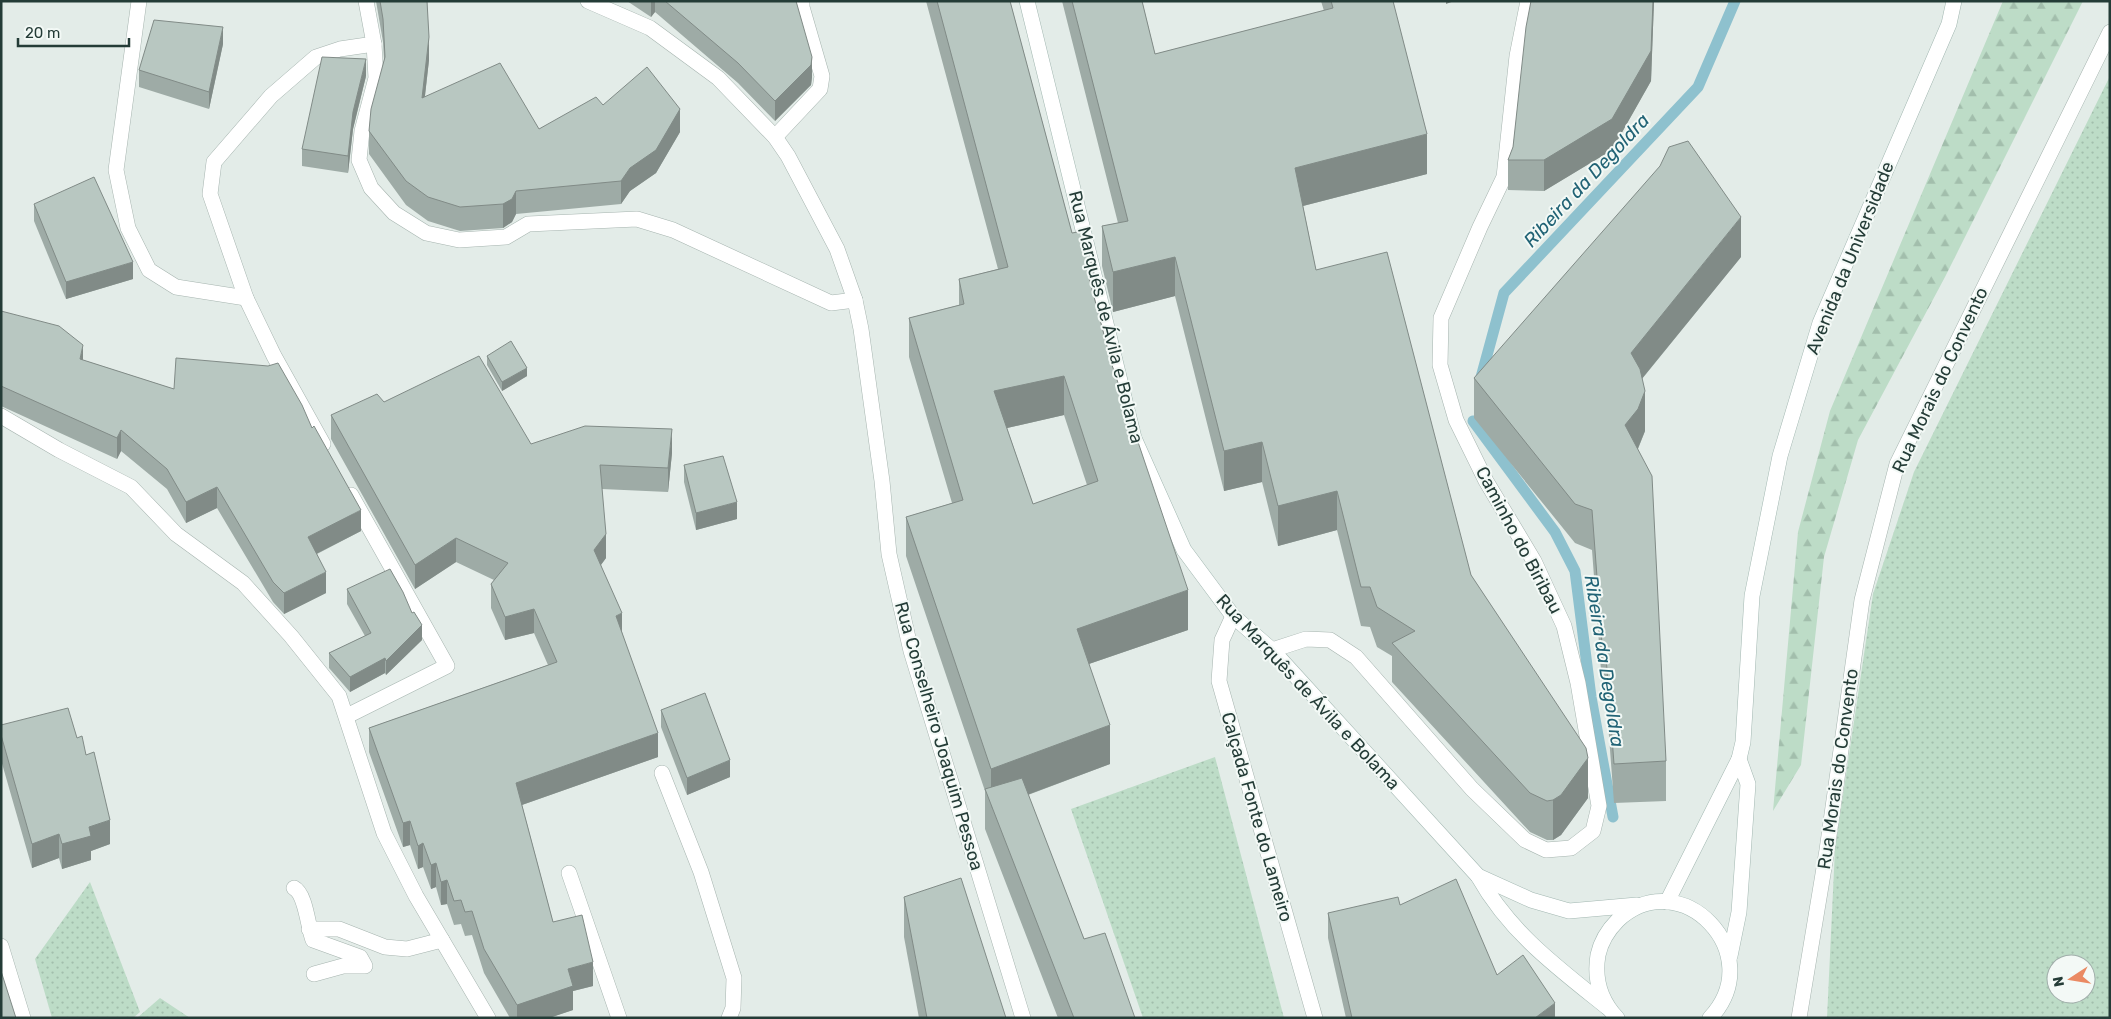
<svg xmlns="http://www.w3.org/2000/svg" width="2111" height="1019" viewBox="0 0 2111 1019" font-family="Rubik,sans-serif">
	<defs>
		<pattern id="grass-dots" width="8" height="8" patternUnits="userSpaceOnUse" patternTransform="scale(1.25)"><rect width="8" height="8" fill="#bddcc7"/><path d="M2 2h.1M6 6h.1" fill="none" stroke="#a2beac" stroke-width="1.8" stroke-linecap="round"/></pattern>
		<pattern id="forest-firs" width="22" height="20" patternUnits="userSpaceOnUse" patternTransform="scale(1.25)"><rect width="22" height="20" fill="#bddcc7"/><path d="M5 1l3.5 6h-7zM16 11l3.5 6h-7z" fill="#a2beac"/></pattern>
	</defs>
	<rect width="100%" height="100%" fill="#e3ece8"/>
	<g fill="url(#grass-dots)" fill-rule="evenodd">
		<path d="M2110,76v942h-283l8,-169 38,-255 41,-122zM2056,964h30v30h-30z"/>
		<path d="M1215,757l69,261h-141l-72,-209z"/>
		<path d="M90,882l50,130 -7,6h-81l-17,-59z"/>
		<path d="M160,998l30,20h-53z"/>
	</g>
	<path fill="url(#forest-firs)" d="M2003,1h80l-138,276 -87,163 -34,117 -23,208 -28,46 25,-279 32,-121z"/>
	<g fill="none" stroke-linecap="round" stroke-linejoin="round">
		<g stroke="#8ec1ce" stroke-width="11">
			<path d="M1480,381l24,-88 194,-206 37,-86"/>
			<path d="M1473,421l82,111 20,39 16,126 22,120"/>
		</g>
		<defs>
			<g id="service">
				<path d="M662,773l39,99 33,106 -1,30 -4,10"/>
				<path d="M569,873l50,145"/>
			</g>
			<path id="pedestrian" d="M294,888c12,6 14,40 19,52l47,17 5,9h-22l-29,8"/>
			<g id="minor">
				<path d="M139,1l-23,169 12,58 21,42 27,17 70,11"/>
				<path d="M366,1l8,43 2,34 -14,53 -3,29 12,28 23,25 32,20 33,7 47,-3 22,-13 109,-5 36,11 158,73 24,-3"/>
				<path d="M588,1l62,27 68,50 57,59 13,19 49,93 18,51 6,29 21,152 7,73 22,97 112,367"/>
				<path d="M775,137l45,-48 2,-13 -20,-69v-6"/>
				<path d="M1,416l58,34 72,37 45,47 67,49 48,53 48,60 45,137 32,63 72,122"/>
				<path d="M323,444l-49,-88 -28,-58 -36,-104 4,-32 57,-66 45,-39 24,-8 34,-5"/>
				<path d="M1233,616l-11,24 -3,41 96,337"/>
				<path d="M1272,650l34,-11 24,1 26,17 116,132 53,51 21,10 25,-2 22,-17 6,-25 -21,-123 -14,-57 -30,-65 -48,-80 -30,-61 -16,-55 1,-47 39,-91 24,-50 13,-121 11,-55"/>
				<path d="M347,716l100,-50 -96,-171"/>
				<path d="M309,929h30l46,18 22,2 35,-9"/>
				<path d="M1,946l22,72"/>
				<path d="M1799,1018l28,-168 35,-250 35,-136 213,-432"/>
			</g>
			<g id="secondary">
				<path d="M1027,1l107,437 50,112 49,66 39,34 206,226c32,57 80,92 130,132"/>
				<path d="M1478,876l53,24 38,11 68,-6"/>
				<path d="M1667,902l72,-143 4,-17 9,-146 28,-140 40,-133 129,-299 5,-23"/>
				<path d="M1730,956l9,-44 9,-128 -9,-25"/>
				<path d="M1617,1018c-17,-18 -23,-39 -19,-63 3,-14 10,-25 20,-35 63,-58 152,34 92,98"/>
			</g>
		</defs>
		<use href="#service" stroke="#a6b4af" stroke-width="16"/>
		<use href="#pedestrian" stroke="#a6b4af" stroke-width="16"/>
		<use href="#minor" stroke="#a6b4af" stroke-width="16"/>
		<use href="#secondary" stroke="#a2b7b1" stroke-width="16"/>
		<use href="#service" stroke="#fff" stroke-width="15"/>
		<use href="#pedestrian" stroke="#fff" stroke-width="15"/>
		<use href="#minor" stroke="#fff" stroke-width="15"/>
		<use href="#secondary" stroke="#fff" stroke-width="15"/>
	</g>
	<g fill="#9eaba6" fill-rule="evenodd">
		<path d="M376,1h51l2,59 -4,36 114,33 64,-24 77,27 -24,41 -26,18 -9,13 -105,10 -4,8 -9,6 -43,3 -32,-10 -22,-16 -37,-51v-23l15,-71 -1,-18z"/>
		<path d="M627,1h169l16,76 -1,8 -36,36 -37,-38 -83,-71 -4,5z"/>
		<path d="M926,1h84l62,232 23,66 17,66 76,265 -99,34 21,100 -82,31 56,144 51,79h-77l-73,-189v-38l-79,-235v-39l46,-14 -43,-146v-39l50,-13v-26l39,-10zM1064,415l23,70 -54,19 -26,-76z"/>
		<path d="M1062,1h80l13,53 169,-43 -3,-10h72l34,173 -124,32 13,64 155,305 117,223 -27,37 -8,5h-6l-17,-8 -138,-150v-26l-15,-9 -7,-20 -9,-1 -24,-96 -59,16 -16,-64 -38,9 -49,-195 -62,16 -11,-46v-40l16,-3z"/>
		<path d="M1531,1h123l-3,80 -39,69 -68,41 -36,-1v-30l5,-13z"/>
		<path d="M223,44l-14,65 -70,-22v-17z"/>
		<path d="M366,76l-13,53 -5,44 -46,-7v-17z"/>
		<path d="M34,204l99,75 -67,20 -32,-78z"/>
		<path d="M1741,257l-99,122 3,52 -7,18 28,312v40l-52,2 -9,-120 -3,1 -10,-134 -17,-7 -101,-125v-40z"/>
		<path d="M1,311l82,49 91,29 138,39 49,103 -44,23 9,39 -42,21 -11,-12 -56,-94 -31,15 -19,-34 -46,-38 -4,8 -116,-53z"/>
		<path d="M487,356l40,20 -25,15 -15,-26z"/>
		<path d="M384,402l147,42 141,9 -4,39 -66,-3 4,69 -5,7 21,67 36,125 -136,48 31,117 40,64 -20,5v19l-24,8h-39l-26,-45 -12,-38 -7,1 -4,-12 -7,1 -7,-21 -6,1 -5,-18 -5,2 -8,-22 -5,2 -8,-24 -7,2 -34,-95v-24l179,-63 -14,-32 -29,7 -14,-32v-24l3,-4 -38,-18 -41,27 -84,-150v-24z"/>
		<path d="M684,465l53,54 -41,11 -12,-48z"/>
		<path d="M347,589l75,51 -36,35 -1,-2 -35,19 -21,-24v-15l36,-17 -18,-32z"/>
		<path d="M661,710l69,67 -43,18 -26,-68z"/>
		<path d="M1,725l76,13 9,17 24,89 -19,7v9l-29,9 -3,-11 -27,10 -31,-108z"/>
		<path d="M904,897l102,121h-87l-15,-81z"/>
		<path d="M1400,905l97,70 58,43h-209l-18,-80v-25z"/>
	</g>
	<g fill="#818b87">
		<path d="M651,1h4v11l-4,5z"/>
		<path d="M1446,1h8l-8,3z"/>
		<path d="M1653,1h1l-3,80 -39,69 -68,41v-31z"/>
		<path d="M223,27v17l-14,65v-17z"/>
		<path d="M429,37v23l-7,61v-23z"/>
		<path d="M812,57v20l-1,8 -36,36v-20z"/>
		<path d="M366,59v17l-13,53 -5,44v-17l5,-44z"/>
		<path d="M680,109v23l-24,41 -26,18 -9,13v-23l9,-13z"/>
		<path d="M1427,134v40l-132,34v-40z"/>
		<path d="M516,191v23l-4,8 -9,6v-24z"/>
		<path d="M1741,217v40l-110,135v-39z"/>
		<path d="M1175,257v39l-62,16v-40z"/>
		<path d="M133,262v17l-67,20v-17z"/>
		<path d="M1095,277v39l-6,-38z"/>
		<path d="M83,345v21l-3,-7z"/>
		<path d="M527,368v8l-25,15v-9z"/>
		<path d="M1064,376v39l-70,16v-40z"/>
		<path d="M1645,391v40l-7,17 -13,17v-40z"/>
		<path d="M672,429v24l-4,39v-24z"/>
		<path d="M121,430v21l-4,8v-21z"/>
		<path d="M1262,442v40l-38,9v-40z"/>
		<path d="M217,487v21l-31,15v-21z"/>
		<path d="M1337,491v39l-59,16v-40z"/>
		<path d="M737,502v17l-41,11v-17z"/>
		<path d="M361,510v21l-53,27v-21z"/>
		<path d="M606,534v24l-12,16v-24z"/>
		<path d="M456,538v24l-41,27v-24z"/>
		<path d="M326,572v21l-42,21v-21z"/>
		<path d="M1188,590v40l-111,38v-39z"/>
		<path d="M534,609v24l-29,7v-23z"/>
		<path d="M622,613v24l-6,-21z"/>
		<path d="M422,625v15l-36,35v-14z"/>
		<path d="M385,658v15l-35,19v-15z"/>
		<path d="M1110,725v39l-118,44 -1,-4v-35z"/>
		<path d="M658,733v24l-142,50v-24z"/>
		<path d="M1588,758v40l-27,37 -8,5v-40z"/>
		<path d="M730,760v17l-43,18v-17z"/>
		<path d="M110,820v24l-19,7v9l-29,9v-25l27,-17z"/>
		<path d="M410,821v24l-7,2v-24z"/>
		<path d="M59,834v24l-27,10v-24z"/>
		<path d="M423,843v24l-5,2v-23z"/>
		<path d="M436,863v24l-5,2v-24z"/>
		<path d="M447,880v24l-6,1v-23z"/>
		<path d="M593,962v24l-20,5v19l-24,8h-32v-13l51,-36z"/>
		<path d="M1555,1003v15h-20z"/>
	</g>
	<g fill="#b8c7c1" stroke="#818b87" fill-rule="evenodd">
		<path d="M380,1h47l2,36 -7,61 78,-35 39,66 57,-32 7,8 44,-38 33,42 -24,41 -26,18 -9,13 -105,10 -4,8 -9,5 -43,3 -32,-10 -22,-16 -37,-50 2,-22 14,-52 -2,-38z"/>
		<path d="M665,1h131l16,56 -1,8 -36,36 -37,-38z"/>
		<path d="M937,1h73l62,232 11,-2 12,46 -6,1 23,87 76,225 -111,39 33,96 -119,44 -85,-252 57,-17 -54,-182 55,-14 -5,-25 49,-12zM1064,376l34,105 -65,23 -39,-113z"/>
		<path d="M1072,1h70l13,53 178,-46 -2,-7h62l34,133 -132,34 21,102 71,-18 84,323 115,173 2,10 -27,37 -8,5 -6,1 -17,-8 -138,-150 23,-12 -38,-24 -7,-20h-9l-24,-96 -59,15 -16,-64 -38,9 -49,-194 -62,15 -11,-46 26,-5z"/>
		<path d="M1531,1h122l-2,50 -39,68 -68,41h-36l5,-13 13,-120z"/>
		<path d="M154,20l69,7 -14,65 -70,-22z"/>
		<path d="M322,57l44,2 -13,53 -5,44 -46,-7z"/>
		<path d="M1688,141l53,76 -110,136 9,16 5,22 -7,18 -13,16 27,51 14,285 -52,3 -9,-121 -3,1 -10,-134 -17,-6 -101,-126 186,-212 9,-19z"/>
		<path d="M94,177l39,85 -67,20 -32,-78z"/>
		<path d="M1,311l58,15 24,19 -3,14 94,30 2,-31 92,8 10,-3 24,42 10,23 2,-2 47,84 -53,27 18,35 -42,21 -11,-11 -56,-95 -31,15 -19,-33 -46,-39 -4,8 -116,-52z"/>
		<path d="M511,341l16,27 -25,14 -15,-26z"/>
		<path d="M479,356l52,88 54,-18 87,3 -4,39 -68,-3 6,69 -12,16 28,63 -6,3 42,117 -142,50 37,139 29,-7 11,47 -25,7 5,17 -56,19 -33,-56 -12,-38 -7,1 -4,-12 -7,1 -7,-21 -6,2 -5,-19 -5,2 -8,-22 -5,3 -8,-25 -7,2 -34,-95 188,-66 -23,-53 -29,8 -14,-33 17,-21 -52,-25 -41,27 -84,-150 46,-21 7,8z"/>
		<path d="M723,456l14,46 -41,11 -12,-48z"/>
		<path d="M390,569l13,23 9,21 2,-1 8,13 -36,36 -1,-3 -35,19 -21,-24 42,-20 -24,-44z"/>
		<path d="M705,693l25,67 -43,18 -26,-68z"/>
		<path d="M68,708l9,30 5,-2 4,19 8,-3 16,68 -21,7 2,9 -29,8 -3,-10 -27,10 -31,-109v-10z"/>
		<path d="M1022,778l62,161 21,-6 30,85h-61l-89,-229z"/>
		<path d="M961,878l45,140h-79l-23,-121z"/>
		<path d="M1456,879l41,96 26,-20 32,48 -20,15h-183l-24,-105 70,-16 2,8z"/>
		<path d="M1,971l15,47h-15z"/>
	</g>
	<g text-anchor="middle" stroke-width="4" stroke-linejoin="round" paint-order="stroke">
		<g font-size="18" fill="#243c37" stroke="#f3f9f6">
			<text transform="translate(1850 258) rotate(-68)" y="6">Avenida da Universidade</text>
			<text transform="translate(1106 317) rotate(76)" y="6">Rua Marquês de Ávila e Bolama</text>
			<text transform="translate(1940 380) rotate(-65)" y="6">Rua Morais do Convento</text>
			<text transform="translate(1519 540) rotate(62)" y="6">Caminho do Biribau</text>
			<text transform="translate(1308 692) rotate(47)" y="6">Rua Marquês de Ávila e Bolama</text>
			<text transform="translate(939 736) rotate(74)" y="6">Rua Conselheiro Joaquim Pessoa</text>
			<text transform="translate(1838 769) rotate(-82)" y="6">Rua Morais do Convento</text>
			<text transform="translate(1257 817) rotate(74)" y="6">Calçada Fonte do Lameiro</text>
		</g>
		<g font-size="19" font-style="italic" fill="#216375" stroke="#f3f9f6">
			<text transform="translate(1586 180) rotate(-47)" y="7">Ribeira da Degoldra</text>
			<text transform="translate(1605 661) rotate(81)" y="7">Ribeira da Degoldra</text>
		</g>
	</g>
	<rect width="2111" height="1019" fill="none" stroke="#243c37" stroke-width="5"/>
	<g transform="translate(2071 979) rotate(258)"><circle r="24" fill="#f3f9f6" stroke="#a0adaa"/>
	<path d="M0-4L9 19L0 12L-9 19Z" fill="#ea8a63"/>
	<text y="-8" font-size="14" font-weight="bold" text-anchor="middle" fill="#243c37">N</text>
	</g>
	<path d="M18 38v8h111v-8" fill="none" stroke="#243c37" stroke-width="2.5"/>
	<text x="25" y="38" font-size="15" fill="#243c37" stroke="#f3f9f6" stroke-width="4" paint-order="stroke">20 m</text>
</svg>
